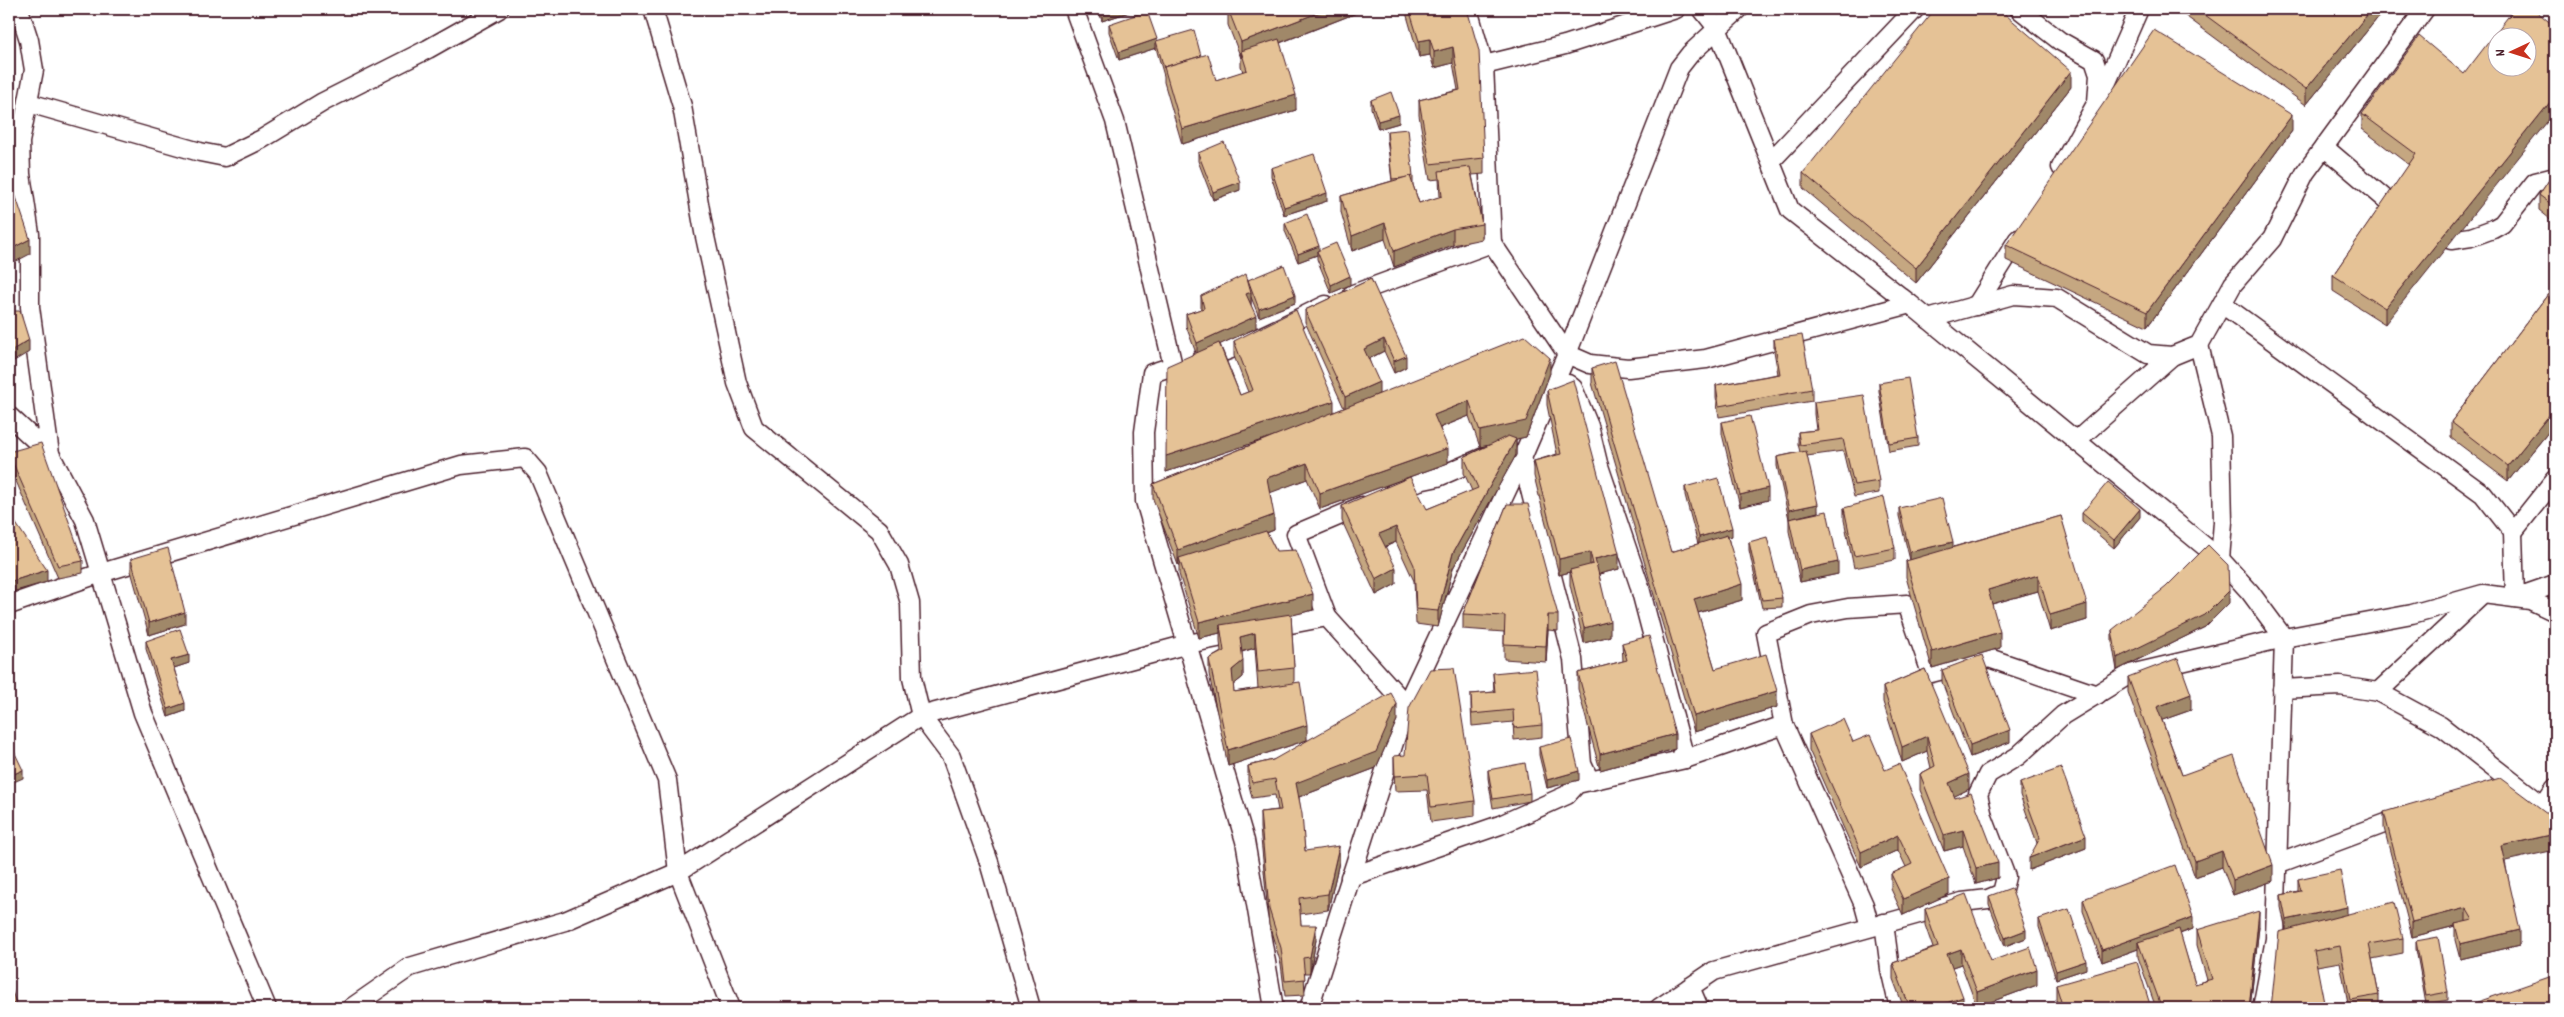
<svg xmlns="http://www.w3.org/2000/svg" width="2564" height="1017" viewBox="0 0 2564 1017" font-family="Dekko,sans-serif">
	<rect width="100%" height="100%" fill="#fff"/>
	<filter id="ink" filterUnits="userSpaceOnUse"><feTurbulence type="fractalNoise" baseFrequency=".02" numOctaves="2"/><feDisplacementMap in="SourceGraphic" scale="10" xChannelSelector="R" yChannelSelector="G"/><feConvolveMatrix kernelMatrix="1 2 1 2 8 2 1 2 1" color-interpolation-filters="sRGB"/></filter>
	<g filter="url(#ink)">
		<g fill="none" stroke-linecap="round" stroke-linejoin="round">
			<defs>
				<g id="street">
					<path d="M19,9l10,31 5,30 -14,72 1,32 9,60v73l20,147"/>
					<path d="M653,9l29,97 22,126 33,151 17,45 125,102 20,35 11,38 2,75 9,38 30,40 38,106 42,146"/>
					<path d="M1074,9l41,112 58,245 -21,7 -8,59 1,69 100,340 29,167"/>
					<path d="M1468,9l16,56 8,178"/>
					<path d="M1702,9l15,19 73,182 120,94 310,255 30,33 34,46 -9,301 -13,69"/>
					<path d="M2019,9l41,32 34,19 5,15 -2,27 -36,65"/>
					<path d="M1484,65l81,-20 111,-36"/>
					<path d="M2102,93l37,-84"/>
					<path d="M29,103l171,49 25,5 37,-18 61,-37 105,-53 71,-40"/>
					<path d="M2324,147l79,67"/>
					<path d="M1771,161l144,-152"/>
					<path d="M2431,232l20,8 20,-3 22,-8 9,-5 33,-42 20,-5"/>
					<path d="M1353,294l139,-51 75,111 23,10 38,4 78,-9 204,-55"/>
					<path d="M2222,304l261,190 30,38 2,66 40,-14"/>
					<path d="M1976,306l42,-67"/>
					<path d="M1928,319l85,-24 44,3 91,56 24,2 27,-11 34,-61 39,-45 33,-66 120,-164"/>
					<path d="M2199,345l22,91 2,86 -3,37"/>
					<path d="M1201,359c44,-12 85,-35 125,-54"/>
					<path d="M1568,384l5,4 16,38 9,37 41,121 46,175 99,-34 -18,-92 45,-18 37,-7 59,-4 24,69 58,-15 108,37"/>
					<path d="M9,416l41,38 35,66 58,193 124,295"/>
					<path d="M2076,441l96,-85"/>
					<path d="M1393,493l26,-12 19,-4 46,-20"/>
					<path d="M2513,532l42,-53"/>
					<path d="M9,605l92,-32 360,-108 64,-7 13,15 129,307 11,92 53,136"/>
					<path d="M1327,617l-31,-83 66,-28"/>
					<path d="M1270,628l57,-11 79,88"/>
					<path d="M2282,689l58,-3 38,6 63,34 114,89"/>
					<path d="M2378,692l102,-95"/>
					<path d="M1784,725l80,180 6,22"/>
					<path d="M1590,781l95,-22"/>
					<path d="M2543,806l12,-18"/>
					<path d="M2277,864l128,-48"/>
					<path d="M1350,877l150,-52 67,-30 10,-11 13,-3 -8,-17 -9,-105 -51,-201"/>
					<path d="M1884,923l6,46 9,39"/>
					<path d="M1690,987l9,21"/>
					<path d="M351,1008l59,-41 155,-46 113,-49 243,-156 267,-72 54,-11"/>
					<path d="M1309,1008l97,-303 116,-247 45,-104 112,-286 11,-14 49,-45"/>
					<path d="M1659,1008l55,-37 248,-69 26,-3 14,-6 4,-16 -23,-60 -5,-23 10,-20 30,-18 45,-41 67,-41 154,-36 128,-24 71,-20 47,6 25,12"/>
				</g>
			</defs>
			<use href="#street" stroke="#4a1f2b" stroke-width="21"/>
			<use href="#street" stroke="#fff" stroke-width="18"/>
		</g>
		<g fill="#c5a781" stroke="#4a1f2b" fill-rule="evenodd">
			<path d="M1098,9h31v3l-27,9z"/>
			<path d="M1228,9h131v3l-79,31 16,67 -114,34 -18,-62v-6l-8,-28 -37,12 -10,-28v-8l48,17 44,15 15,24 27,-8 -2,-6v-8l-13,-33z"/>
			<path d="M1405,9h62l17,149v16l-12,1 10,49v15l-29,6 -59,22 -9,-28 -33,12 -11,-39v-16l51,-15 -5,-42v-8l26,45v9l6,18 21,-6 -1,-18 -9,1 -11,-65v-15l39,-10 -5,-27 -19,5 -4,-13 -11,2z"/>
			<path d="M2176,9h209l-79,96z"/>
			<path d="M2464,74l-79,250 -52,-33v-16l76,-110 -47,-36v-15z"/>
			<path d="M2071,87l-155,196 -113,-95v-15z"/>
			<path d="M1371,100l28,23 -21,6 -7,-21z"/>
			<path d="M2292,131l-145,196 -141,-67v-15z"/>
			<path d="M1198,153l42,37 -27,10 -15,-39z"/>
			<path d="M1271,168l56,33 -43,14 -13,-39z"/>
			<path d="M2555,171v52l-16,-13v-15z"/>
			<path d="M1285,223l34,27 31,35 -19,8 -14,-34v-4l-19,7 -13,-31z"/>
			<path d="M1371,279l35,88 -12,6 -10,-22 -15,8 10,35 -10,4 181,-25 -24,64 -10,2v16l-63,113 -15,59 -22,-3 -2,-43 -18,-39 -11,5 11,37 -20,11 -34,-74v-15l85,3 45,-18 -8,-18v-16l25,-12 -9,2 -11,-31 -29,12 8,35 -128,46 -13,-30 -37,13 4,38 -7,3 9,18 37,59 -22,5 3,53v15l13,57 -79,26 -19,-92v-15l12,-7 -1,-12v-7l-21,5 -20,-64v-9h-1l-25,-66v-15l120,-48 -107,36 30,-119 -10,-27v-12l15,-5v-13l47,-16 47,23 -36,14 -8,-20v7l5,24 -36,16 20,51 8,-3 -14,-36v-15l100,71 10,-4 -39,-86v-12zM1255,648l3,40 -24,4 -1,-7 10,-8 -1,-25z"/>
			<path d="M2555,285v139l-47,57 -57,-43v-16z"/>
			<path d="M1774,339l38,50v12l-93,16 -3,-20v-12l62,-11 -4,-23z"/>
			<path d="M1592,368l79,184 27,-8 -13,-49v-8l47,49 -4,1 14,63 -44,13 17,56 62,38 -83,25 -102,-349z"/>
			<path d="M1879,383l39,55v8l-29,5 -10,-60z"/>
			<path d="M1547,390l72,179 -20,5 11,62 -26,7 -14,-58v-13l-11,3 -25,-99v-15l23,-7 -10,-49z"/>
			<path d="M1814,402l65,79v12l-25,4 -11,-46 -36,5 11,56 -29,7 -12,-53v-9l23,-5 -2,-8v-12l18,-2 -2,-16z"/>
			<path d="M1722,422l46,78 -28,7 -18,-73z"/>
			<path d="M9,454l74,107v12l-25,5 -49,-113z"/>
			<path d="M1507,504l51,111v16l-10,-1 -2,32 -42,-3v-27l-41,-3v-15z"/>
			<path d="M1844,508l51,40v12l-41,8 -10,-48z"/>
			<path d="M1899,508l54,39 108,-31 26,104 -37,11 -12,-40 -46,13 8,44 -68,20 -26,-91v-16l4,-1 -11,-44z"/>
			<path d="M9,513l38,69 -35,10 -3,-7z"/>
			<path d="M2082,513l58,4 -26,31 -32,-27z"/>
			<path d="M1789,519l49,55 -38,8 -11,-51z"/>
			<path d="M1749,542l33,56v9l-20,1 -13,-58z"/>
			<path d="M131,559l54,65 -36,11 -18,-64z"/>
			<path d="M2229,603l-24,24 -88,43 -5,-28v-12z"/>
			<path d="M146,641l43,22 -15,5 11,43 -17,6 -22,-68z"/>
			<path d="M1622,643l53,106 -75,21 -22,-81v-16l45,-12z"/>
			<path d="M1925,669l44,120 -15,7 44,82 -22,6 -13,-38 -19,5 -24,-61v-16l11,-6 -4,-17 -25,11 -19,-60v-15z"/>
			<path d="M1942,670l68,72 -40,15 -28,-75z"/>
			<path d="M1493,673l49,52v12l-28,3 -1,-18 -41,4 -1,-20v-12l23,-2z"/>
			<path d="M2128,677l63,33 -29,10 20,55 91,106 -40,14 -11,-28 -27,10 -67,-185z"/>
			<path d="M1397,720l-21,48 -77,29 6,54 34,11 -11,48 -28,4 1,11 15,15 -6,33h-6l1,22 -20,1 -4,-32 -12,-39 -9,-97v-16l18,-2 -3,-15 -23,3 -4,-17v-15l25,-6z"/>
			<path d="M1809,734l44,8 32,28 64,124 -46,21 -12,-26v-15l15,-7 -8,-17 -37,17 -52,-117z"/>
			<path d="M1539,747l40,33 -32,8 -8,-33z"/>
			<path d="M1394,756l81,45v15l-44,6 -4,-32 -32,1 -1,-20z"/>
			<path d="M1488,770l42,23v8l-37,7 -5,-30z"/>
			<path d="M2020,783l66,65 -57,22 8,-27 -17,-48z"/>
			<path d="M2384,812l121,49 15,84 -60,14 -5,-19v-14l-43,11 -28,-109z"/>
			<path d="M2298,879l49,35 56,24v15l-31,6 7,36v13h-30l-9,-46 -23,4 -31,-36 -5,-23v-12l17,-4z"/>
			<path d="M1989,896l37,42 -21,8 -16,-42z"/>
			<path d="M2083,899l110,30 -13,5 15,50 12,-4 -10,-35v-15l62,-4 -9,82h-94l-18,-51v-8l-36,13 -19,-51z"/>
			<path d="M1925,909l66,52 46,24 -60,22 -16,-43 -9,3 11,41h-59l-11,-29v-16l40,-15 -8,-23z"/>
			<path d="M2039,919l47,50 -30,10 -17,-52z"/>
			<path d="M2416,941l32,51v8l-22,4 -10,-55z"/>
			<path d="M2056,985l95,23h-92l-3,-8z"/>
		</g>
		<g fill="#a08869" stroke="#4a1f2b">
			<path d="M1115,9h14v3l-27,9v-8z"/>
			<path d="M1328,9h31v3l-116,45 -2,-6v7v-16z"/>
			<path d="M2372,9h13l-79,96v-16z"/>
			<path d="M1157,39v5l-1,-3v7l-37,12v-8z"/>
			<path d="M1430,39v16l-11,2v-16z"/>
			<path d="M1453,47v16l-19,5v-16z"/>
			<path d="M2071,71v16l-155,196v-15z"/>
			<path d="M1296,95v15l-114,34v-15z"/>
			<path d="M2555,96v16l-170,212v-16z"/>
			<path d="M1399,115v8l-21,6v-8z"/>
			<path d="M2292,115v16l-145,196v-15z"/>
			<path d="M1240,182v8l-27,10v-8z"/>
			<path d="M1327,193v8l-43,14v-8z"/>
			<path d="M1385,223v16l-33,12v-15z"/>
			<path d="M1453,229v16l-59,22v-16z"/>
			<path d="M30,239v15l-21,11v-15z"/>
			<path d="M1319,246v8l-2,-3v4l-19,7v-8z"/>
			<path d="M1350,276v9l-19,8v-8z"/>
			<path d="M1251,292v12l-5,2v-12z"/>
			<path d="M1295,295v8l-36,14v-8z"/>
			<path d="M1256,316v12l-59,27v-12z"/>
			<path d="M1384,339v12l-20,10v-12z"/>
			<path d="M29,340v12l-20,12v-12z"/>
			<path d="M1406,356v11l-12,6v-12z"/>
			<path d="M1550,358v15l-24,64 -46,10v-16z"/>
			<path d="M1379,382v12l-34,15v-12z"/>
			<path d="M1334,401v15l-168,56v-16z"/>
			<path d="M1469,401v15l-35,14v-15z"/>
			<path d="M2555,408v16l-47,57v-15z"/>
			<path d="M1516,439v16l-63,113 -15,59v-16l15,-58z"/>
			<path d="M1448,448v15l-128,46v-16z"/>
			<path d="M1307,463v16l-40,15v-16z"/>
			<path d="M1768,488v12l-28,7v-12z"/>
			<path d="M1818,504v8l-29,7v-9z"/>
			<path d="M2140,509v8l-26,31v-8z"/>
			<path d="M1274,515v15l-93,34 -2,-6v7h-1v-15z"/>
			<path d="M1396,527v15l-17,7v-15z"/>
			<path d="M1732,528v8l-33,9v-8z"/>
			<path d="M1953,542v8l-43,10v-8z"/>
			<path d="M1590,552v15l-20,3v2l-11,3v-16z"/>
			<path d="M1619,553v16l-24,6v-16z"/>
			<path d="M1838,562v12l-38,8v-12z"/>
			<path d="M1396,568v16l-20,11v-16z"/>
			<path d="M47,570v12l-35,10v-11z"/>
			<path d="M2038,575v16l-50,14v-15z"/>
			<path d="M1742,584v16l-48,14v-15z"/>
			<path d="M2229,591v12l-24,24 -88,43v-12z"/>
			<path d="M1313,594v16l-92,23 -1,-8v8l-21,5v-16z"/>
			<path d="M2087,604v16l-37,11v-16z"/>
			<path d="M185,612v12l-36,11v-12z"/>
			<path d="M1548,615v15l-2,32v-16z"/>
			<path d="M1610,621v15l-26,7v-15z"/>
			<path d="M2000,632v16l-68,20v-16z"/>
			<path d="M1255,633v15l-15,4v-15z"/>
			<path d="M189,655v8l-18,6v-9z"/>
			<path d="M1243,661v16l-11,9v-16z"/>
			<path d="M1777,691v16l-83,25v-16z"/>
			<path d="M2191,694v16l-34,12v-15z"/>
			<path d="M185,703v8l-17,6v-8z"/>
			<path d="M1397,704v16l-21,48 -80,30v-15z"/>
			<path d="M1307,725v15l-79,26v-16z"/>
			<path d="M2010,730v12l-40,15v-12z"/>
			<path d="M1675,734v15l-75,21v-16z"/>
			<path d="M1927,736v15l-25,11v-15z"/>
			<path d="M23,770v8l-14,6v-8z"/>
			<path d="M1579,771v9l-32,8v-8z"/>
			<path d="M1969,774v15l-20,10v-16z"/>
			<path d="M1963,830v16l-19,5v-16z"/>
			<path d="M2555,834v16l-54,12v-16z"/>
			<path d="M1898,835v15l-37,17v-15z"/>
			<path d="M2086,836v12l-57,22v-12z"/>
			<path d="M1339,846v16l-11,48v-16z"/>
			<path d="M2222,851v16l-27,10v-16z"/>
			<path d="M1998,863v15l-22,6v-16z"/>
			<path d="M2273,865v16l-40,14v-15z"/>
			<path d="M1949,879v15l-46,21v-16z"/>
			<path d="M2347,907v12l-61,13v-12z"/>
			<path d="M2466,908v16h-11v2l-43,11v-15z"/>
			<path d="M2259,911v15l-9,82h-1z"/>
			<path d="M2193,917v12l-53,19 -2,-6v7l-36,13v-12z"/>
			<path d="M1316,925v15l-6,33v-16z"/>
			<path d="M2026,930v8l-21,8v-8z"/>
			<path d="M2520,930v15l-60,14v-15z"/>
			<path d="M1961,949v15l-14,5v-15z"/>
			<path d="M2086,961v8l-30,10v-8z"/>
			<path d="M2037,969v16l-60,22v-15z"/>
			<path d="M1963,997v11h-30z"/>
			<path d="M16,1003v5h-7v-3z"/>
		</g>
		<g fill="#e5c296" stroke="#4a1f2b" fill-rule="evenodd">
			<path d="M1101,9h14l-13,4z"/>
			<path d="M1228,9h100l-87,33z"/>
			<path d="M1409,9h58l12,42 5,107 -54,6 -11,-64 41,-10 -7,-43 -19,5 -4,-13 -11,2z"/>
			<path d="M1935,9h64l72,62 -155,197 -113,-95z"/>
			<path d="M2197,9h175l-66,80z"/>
			<path d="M2514,9h20l21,18v69l-170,212 -52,-33 83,-121 -54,-40 57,-78 45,38zM2496,38h30v30h-30z"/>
			<path d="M1147,11l10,28 -38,13 -10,-28z"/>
			<path d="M1194,30l7,26 -37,11v1l-8,-27z"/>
			<path d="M2154,30l138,85 -145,197 -141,-67z"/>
			<path d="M1279,39l17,56 -114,34 -18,-62 44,-13 8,26 31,-10 -6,-19z"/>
			<path d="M1391,92l8,23 -21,6 -7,-21z"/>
			<path d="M1408,129l5,47 -3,1v-1l-6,2 -12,1 -5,-48z"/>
			<path d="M1224,142l16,40 -27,10 -15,-39z"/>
			<path d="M1314,154l13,39 -43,14 -13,-39z"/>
			<path d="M1470,167l12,57 -29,5 -59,22 -9,-28 -33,13 -11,-40 69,-20 9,27 23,-7 -3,-25z"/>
			<path d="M2555,171v36l-16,-12z"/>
			<path d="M9,176l21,63 -21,11z"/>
			<path d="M1307,214l12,32 -21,8 -13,-31z"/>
			<path d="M1336,243l14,33 -19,9 -14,-34z"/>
			<path d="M1284,265l11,30 -36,14 -11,-29z"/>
			<path d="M1246,274l5,18 -5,2 10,22 -59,27 -11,-29 18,-6 -3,-12z"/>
			<path d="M1371,279l35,77 -12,5 -10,-22 -20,10 15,33 -34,15 -40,-87z"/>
			<path d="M2555,285v123l-47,58 -57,-44z"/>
			<path d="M1296,310l38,91 -168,55 1,-90 52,-23 21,52 13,-5 -19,-49z"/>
			<path d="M9,311h11l9,29 -20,12z"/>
			<path d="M1802,335l10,54 -93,17 -3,-21 64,-11 -6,-35z"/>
			<path d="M1525,336l25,22 -24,63 -46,10 -11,-30 -35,14 14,33 -128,45 -13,-30 -40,15 7,37 -96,35 -25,-66z"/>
			<path d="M1615,361l56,191 56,-17 15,49 -48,15 21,70 51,-15 11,37 -83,25 -102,-348z"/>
			<path d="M1908,378l10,60 -29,5 -10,-60z"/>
			<path d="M1573,380l46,173 -24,6 15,62 -26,7 -14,-58 23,-6 -3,-12 -31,7 -25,-98 27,-7 -14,-64z"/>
			<path d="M1864,395l15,86 -25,4 -11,-46 -43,6 -2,-13 20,-2 -4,-28z"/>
			<path d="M1750,416l18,72 -28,7 -18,-73z"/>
			<path d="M1508,436l8,3 -63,114 -15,58 -22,-2 -2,-44 -18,-38 -17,7 17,34 -20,11 -34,-73 68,-29 17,32 51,-21 -14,-31z"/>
			<path d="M41,443l42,118 -25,5 -49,-112v-2z"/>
			<path d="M1806,451l12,53 -29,6 -12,-53z"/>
			<path d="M1718,478l14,50 -33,9 -14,-50z"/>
			<path d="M2108,482l32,27 -26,31 -32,-27z"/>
			<path d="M1884,497l11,51 -41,8 -10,-48z"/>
			<path d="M1942,498l11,44 -43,10 -11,-44z"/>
			<path d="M1507,504h21l30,111h-10l-2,31 -42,-2 1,-28 -42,-2z"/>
			<path d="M1827,511l11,51 -38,8 -11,-51z"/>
			<path d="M9,513l38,57 -35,11 -3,-8z"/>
			<path d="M2061,516l26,88 -37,11 -12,-40 -50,15 12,42 -68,20 -26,-91z"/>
			<path d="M1266,531l10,20 20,-1 17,44 -114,28 -20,-64z"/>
			<path d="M1767,537l15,61 -20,2 -13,-58z"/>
			<path d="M2208,545l20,20 1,26 -24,24 -88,43 -5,-28 54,-43z"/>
			<path d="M168,548l17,64 -36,11 -18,-64z"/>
			<path d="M1291,614l3,54 -36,4 -3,-39 -15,4 3,24 -11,9 2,22 66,-10 7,43 -79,25 -19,-91 15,-8 -4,-26z"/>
			<path d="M180,629l9,26 -18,5 14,43 -17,6 -22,-68z"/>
			<path d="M1649,636l26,98 -75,20 -22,-81 49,-13 -5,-17z"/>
			<path d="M1982,655l28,75 -40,15 -28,-75z"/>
			<path d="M2178,658l13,36 -34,13 25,68 52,-19 39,109 -40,15 -11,-29 -27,10 -67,-184z"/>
			<path d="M1454,668l21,133 -44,6 -4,-33 -32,2 -1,-20 11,-1 4,-47 21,-39z"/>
			<path d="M1536,669l6,56 -28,3 -1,-18 -41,4 -1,-20 24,-2 -2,-19z"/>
			<path d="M1925,669l44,105 -20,9 6,15 16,-5 27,70 -22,5 -13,-38 -19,5 -24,-61 15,-8 -8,-30 -25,11 -19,-60z"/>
			<path d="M1391,693l6,11 -21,48 -80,31 6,31 3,37 34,-5 -11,48 -29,4 2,27h15l-6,32 -7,1 2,21 -20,2 -4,-33 -12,-39 -9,-97 21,-2 -6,-31 -23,4 -4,-17 25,-6z"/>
			<path d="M1843,719l10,23 17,-7 15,35 14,-6 50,115 -46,20 -12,-25 21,-10 -14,-29 -37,17 -52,-118z"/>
			<path d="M1571,739l8,32 -32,9 -8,-33z"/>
			<path d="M10,743l13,27 -14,6v-32z"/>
			<path d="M1525,763l5,30 -37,6 -5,-29z"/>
			<path d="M2061,768l25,68 -57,22 11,-20 -20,-55z"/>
			<path d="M2500,778l55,41v15l-54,12 19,84 -60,14 -5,-20 18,-4 -7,-12 -54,14 -28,-110z"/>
			<path d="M2175,865l18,52 -91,33 -19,-51z"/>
			<path d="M2340,870l7,37 -61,13 -5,-25 20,-4 -3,-12z"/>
			<path d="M2011,888l15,42 -21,8 -16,-42z"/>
			<path d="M1966,894l25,67 39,-14 7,22 -60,23 -16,-43 -14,5 16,43 -30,11h-23l-17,-45 45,-16 -13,-38z"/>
			<path d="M2394,902l9,36 -34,6 10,51 -29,5 -10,-54 -26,5 11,57h-54l8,-76z"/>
			<path d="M2069,909l17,52 -30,10 -17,-52z"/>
			<path d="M2259,911l-10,97h-76l-1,-1 -12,-4 -22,-61 41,-13 16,55 17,-5 -15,-49z"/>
			<path d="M2438,937l10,55 -22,4 -10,-55z"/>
			<path d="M2137,962l14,46h-88l-7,-23z"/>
			<path d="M2555,975v33h-84l-2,-3z"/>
			<path d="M9,983l7,20 -7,2z"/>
			<path d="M2019,1005l1,3h-12z"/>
			<path d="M2164,1006v2h-8z"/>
			<path d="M2429,1006v2h-7z"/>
		</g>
	</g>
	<rect width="2564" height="1017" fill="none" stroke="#fff" stroke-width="30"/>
	<rect x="15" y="15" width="2534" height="987" fill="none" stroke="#4a1f2b" stroke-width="2" filter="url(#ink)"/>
	<g transform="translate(2512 52) rotate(266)"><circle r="24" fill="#ffffff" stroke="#b7a5aa"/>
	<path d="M0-4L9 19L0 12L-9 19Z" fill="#c8321e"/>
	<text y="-8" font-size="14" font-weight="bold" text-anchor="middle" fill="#4a1f2b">N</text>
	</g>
</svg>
